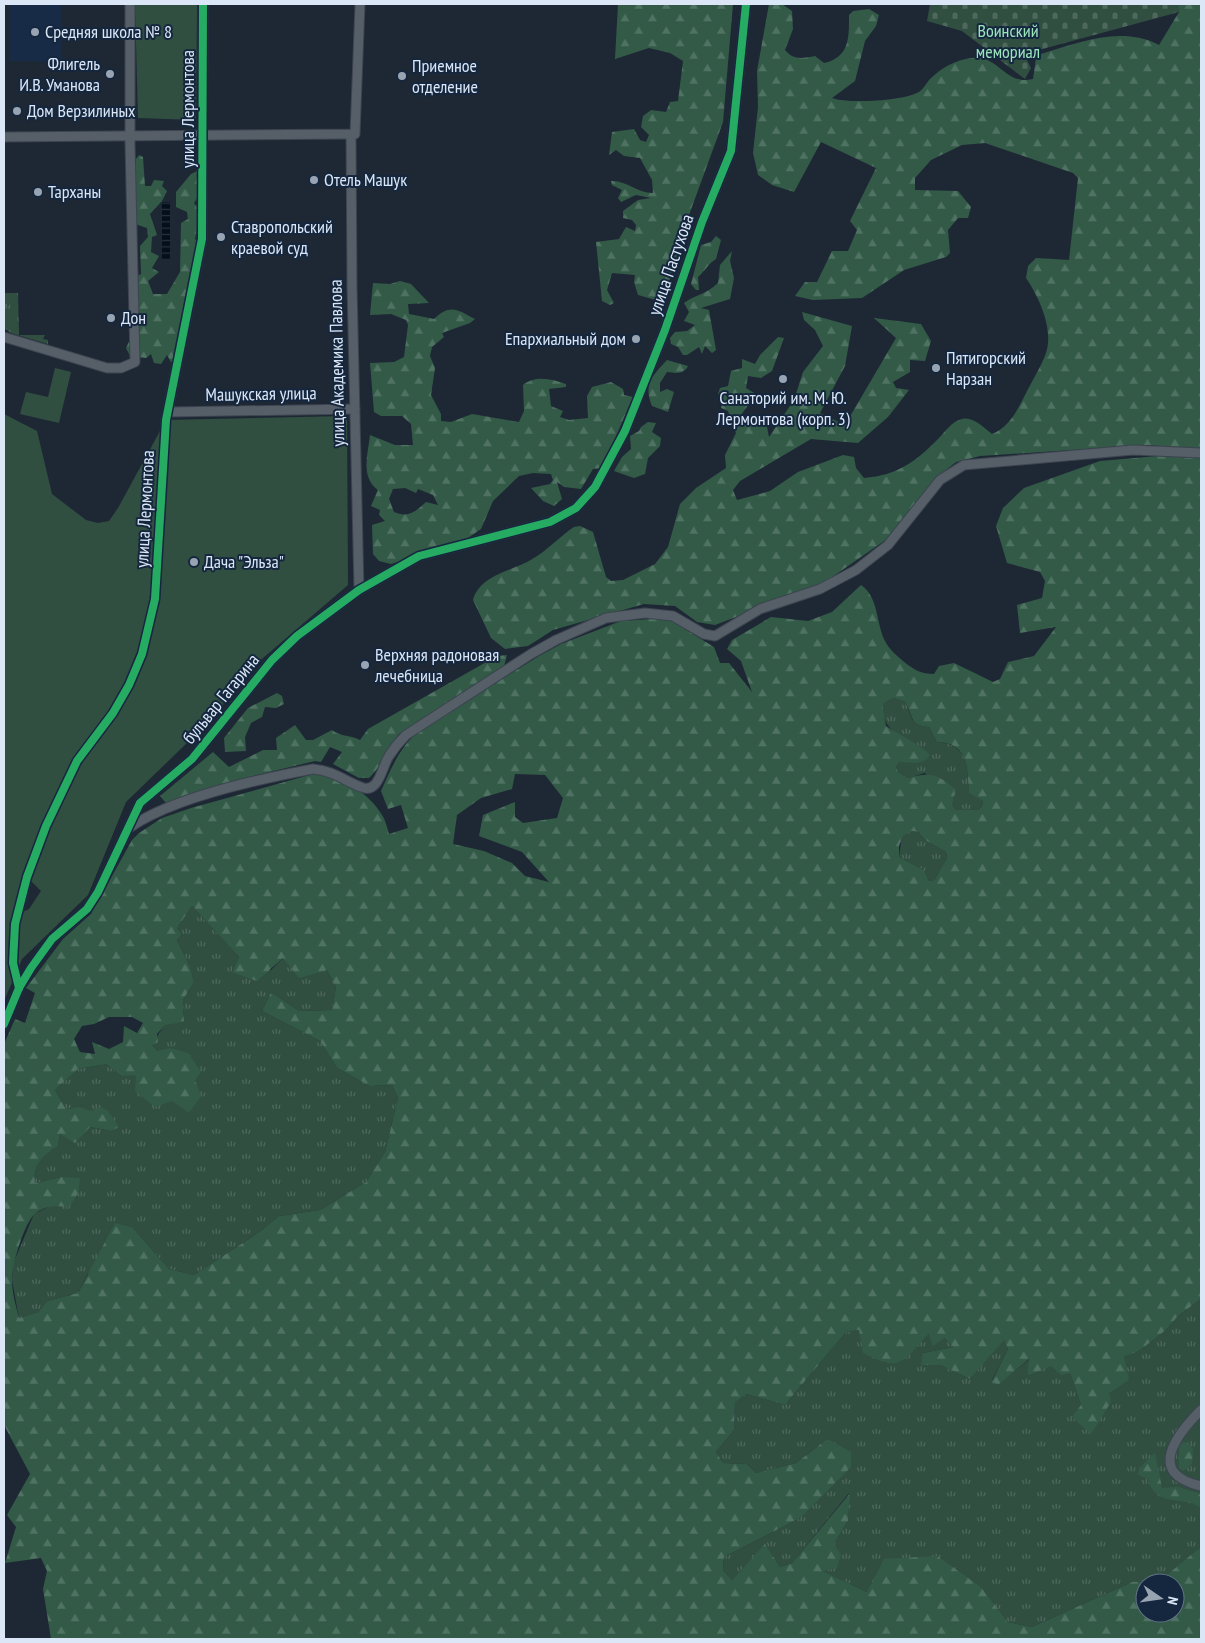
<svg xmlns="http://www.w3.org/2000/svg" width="1205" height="1643" viewBox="0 0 1205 1643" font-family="'PT Sans Narrow',sans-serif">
	<defs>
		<pattern id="grass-tufts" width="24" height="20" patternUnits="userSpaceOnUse" patternTransform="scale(1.25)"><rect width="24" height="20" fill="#314f41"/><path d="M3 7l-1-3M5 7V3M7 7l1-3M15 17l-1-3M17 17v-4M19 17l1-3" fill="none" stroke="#4e685d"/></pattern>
		<pattern id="forest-firs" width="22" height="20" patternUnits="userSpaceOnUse" patternTransform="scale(1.25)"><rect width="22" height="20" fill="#325a47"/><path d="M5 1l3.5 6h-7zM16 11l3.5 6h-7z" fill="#4f7262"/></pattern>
		<pattern id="cemetery-stones" width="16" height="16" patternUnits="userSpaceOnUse" patternTransform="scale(1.25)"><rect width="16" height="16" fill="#314f41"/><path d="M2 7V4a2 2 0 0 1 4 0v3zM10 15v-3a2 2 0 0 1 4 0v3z" fill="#4e685d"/></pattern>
		<pattern id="water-rules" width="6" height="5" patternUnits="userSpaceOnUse" patternTransform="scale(1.25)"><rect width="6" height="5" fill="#030f1c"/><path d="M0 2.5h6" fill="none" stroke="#27323e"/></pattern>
	</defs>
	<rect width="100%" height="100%" fill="#1e2835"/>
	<path fill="#172b46" d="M9,4h52l1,58 -53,-1z"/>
	<g fill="url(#grass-tufts)">
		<path d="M4,293h14l1,42h26l-2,4 5,1v4l-37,-11 -7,-5z"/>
		<path d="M894,698l11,4c8,15 4,24 24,25l8,15c32,2 30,26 32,50l14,9 -1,5 -4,4h-22l-31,-37 -17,5 -10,-6 -2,-5 3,-5h22v-15c-18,-10 -43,-18 -37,-44z"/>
		<path d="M912,831l6,1 7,8 21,12 1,6 -13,22 -5,1 -5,-11 -25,-13 3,-21z"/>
		<path d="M192,906l47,51 -7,15 39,-2 12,-12 44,12 9,17 -4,23 -33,1 -28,-19 -9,19 58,30 17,27 33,18 22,-1 6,13 -13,54 -19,30 -46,28 -41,6 -21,17 -64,42 -25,-6 -36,-41 -46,47 -9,18 -31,8 -9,11 -19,6 -7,-38 1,-16 21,-50 16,-8 11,-29 -26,6c-1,-21 5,-26 23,-37l2,-12 30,-7 21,4c-16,-16 -21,-26 -45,-22l-11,-19 23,-21 28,-5 15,12 37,-25 -6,-6 13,-21 19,-2 -1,-22 11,-18 -4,-16 -13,-26 5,-6 -5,-6z"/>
		<path d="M1201,1299v250h-3l-37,32 -29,1 -100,45 -24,-5 -26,-34 -115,4 -44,-21 11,-27 14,-23 1,-28 -57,70 -12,4 -15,-22 -33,35 -9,-10 1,-13 76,-39 27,-79 -31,24 -40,10 -9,-9 -24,-1 -7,-11 18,-22 1,-27 11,-9 39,11 61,-73 13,-2 41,32 30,-29 14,5 9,9 -30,6 17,12 30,14 34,-40 4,10 -16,31 6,4 32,-25 -3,17 24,-11 19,8 11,32 28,-12 15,-36 15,-6 27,-21 12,-14z"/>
	</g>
	<g fill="url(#forest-firs)" fill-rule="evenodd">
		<path d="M618,4h115l-10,118 -34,93 -26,87 -25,-7 -4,-13 1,-7 -23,-2 -5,17 7,13 -4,2 -8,-4 -6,-59 23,-3 7,-12 9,4 1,-6 -4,-5 -9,-2v-7l15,-11 13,-2 -15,-3 -15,7 -3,-4 4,-8 -10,-5 -1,-4c15,-1 26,12 42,12l-1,-13 -12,-22 -16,-2 -8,-6 -7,5 3,-23 22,-3 6,11 6,2 3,-7 -8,-8 2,-11 8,-6 15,2 4,-10 8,-1 5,-40 -13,-8 -21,-5 -34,11z"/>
		<path d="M769,4h13l10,7 1,18 -8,21c9,11 18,8 30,6l9,7c26,-6 25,-26 25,-48l4,-4 16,-2 10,6 -3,11 -11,15 -10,40 -23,17c17,6 71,3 87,-6 4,-3 7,-8 10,-12 12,-12 26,-20 43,-22 28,-3 32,28 61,21l3,-21 5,-4c37,-11 80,-29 118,-9l20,-33 -2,-8h24v445l-54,-4 -167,11 -24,6 -19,15 -50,62 -65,45 -107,41 -18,-3 -22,-16 -31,-2 -91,26 -25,16 -23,3 -14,-11 -18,-38c7,-26 41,-29 61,-42 15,-9 26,-22 40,-31l6,-1 13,6 13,45 5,4 12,-1 32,-16 13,-17 12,-43 16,-16 30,-20 -1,-13 11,-22 -8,-22 -7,-3 2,-8 -5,-6 2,-6 8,-2 3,-15 11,-3v-9l13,5 5,-9 18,-18 6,1 -12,33 -11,7 -13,-2 -2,12 10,6 -15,21 26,12 2,10 25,-37 9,-28 20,-26 -8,-16 -11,-10 -2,-8 50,14 -7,40 -25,47 25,12 51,-87 -22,-20 47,6 10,17 -6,20 -15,-1v12l-17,10 3,6 13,2 -21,27 -30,26 -47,-4 -71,42 -7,9 4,10 33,-9 28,-19 45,-17 11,2 2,11 8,10c34,-3 51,-16 74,-39 7,-7 14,-18 24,-20 11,-3 22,9 30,15 17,-7 25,-23 33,-39 7,-14 16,-28 21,-42 8,-24 -7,-56 -20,-75l2,-12 8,-8 33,2 9,-82 -5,-5 -88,-30 -23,2 -31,15 -16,18v12l43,1 13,16 -3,11h-10l-10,12 2,23 -4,4 -42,13 -42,28 -49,2 -18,-4 10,-14h12l15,-31h16l9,-21 -7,-9 26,-53 -55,-26 -27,50 -22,-7 -14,-10 -5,-22 5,-46 -1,-36z"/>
		<path d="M139,155l4,2 2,29h6l3,-6 10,1 -2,5 5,5 -5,10 -12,13 7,21 -5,2 -1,15 8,4 -7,12 7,4 -11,9 5,13h14l13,-22 1,-49 7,-4 -1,-7 -11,-5v-15l15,-18 10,-5v23l-7,11 6,8 -5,28 4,6 -4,26 -6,11 -4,39 -9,38 -5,3 -4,-7 -6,9 -7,-1 -3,-9 -5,4 -16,-2 -4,-8 8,-17 -7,-9 5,-3 1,-41 8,-4 -1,-28 8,-9 -1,-9 -12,-4 -2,-11 3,-54z"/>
		<path d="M716,236l5,4 -5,19c-8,5 -11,12 -18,18l1,13h-3l-5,-6 10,-39 10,-3z"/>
		<path d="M732,251l-2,10 4,17 -4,21 -29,9 8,2 7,40 -4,3 -7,-7 -3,8 -3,-7 -12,8h-4l-5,-8 -7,-3 -1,-6 5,-6 12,-1 8,-6 -11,-4 5,-9 -5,-9c13,-9 21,-8 34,-20l2,-18z"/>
		<path d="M400,281l11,3 18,19 -21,1 1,10 25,5c16,-16 24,-9 41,0l-5,4 -28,10 2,4 -12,10 -2,9 5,12 -4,27 10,19v7l10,1 21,-8 47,8 5,-11 -1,-26c13,-10 28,-6 43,-1v3l-17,2 2,17 12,5 -3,6 9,3 19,-2 -1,-22 5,-9 19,-5 12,7 1,6 9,2 -31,71 -9,1 -12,20 -17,-2 -7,-5 5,17 -8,7 -11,-5 -12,-13 19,-4 3,-4 -2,-6 -18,-1 -14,3 -26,25 -12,28 -16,11 -74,24 -12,-3 -6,-7 -1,-29 13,-4 -6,-6 1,-5 -9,-4 7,-16c-18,-13 -10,-36 -8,-55l25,10h18l-2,-21 -9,-8h-21l-7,-4 -4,-49 24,-1 10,-5 4,-32 -2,-5 -15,-6 -21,1 3,-32 17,1zM405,488l11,5 2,-4 15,6 5,10 -12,-3c-11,10 -18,16 -32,10l-5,-13 4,-10z"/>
		<path d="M667,360l21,6c-5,9 -12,7 -21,6l-7,11v9l7,-3 7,3 -6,20 -16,-6c-9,-22 1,-31 15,-46z"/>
		<path d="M648,422l8,1 -4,9 9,6 -1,8 -12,12 -3,16 -11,4 -20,-7 8,-14 9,-8 -1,-13 9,-5 2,-4z"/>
		<path d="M1158,456l43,2v841l-23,17 -12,14 -27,21 -15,6 5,23 -20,13 2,9 -20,32 -19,-17 9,-12 -11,-32 -9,2 -10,-9 -24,10 2,-17 -31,26 -6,-4 16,-32 -4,-9 -34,39 -30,-14h-19l2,-12 30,-6 -9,-9 -11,8 -4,-12c-28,28 -26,39 -66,19l-4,-23 -13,2 -61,73 -39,-11 -11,9 -1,27 -18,22 7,11 24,1 9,9 40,-10 31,-24 24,13v15l-51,51 -76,39 -1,13 9,10 33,-36 15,23 12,-4 58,-70 -2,28 -14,23 7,11 -4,13 -14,3 44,21 17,-33 53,-3 45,32 26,34 24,5 100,-45 29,-2 37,-31h3v90h-1150l-8,-50 4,-18 -6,-13 -36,5 11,-36 -9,-12 23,-41 -26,-49v-381l11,-25 10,4 10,-30 -9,-5 37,-49 28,-25 41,-74 7,-7 23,-15 29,-10 122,-34c25,1 53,16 67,38 5,6 7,15 9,22l19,-6 -7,-23 -13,4 -7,-18c12,-26 18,-43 40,-62l118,-73 22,-12 60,-23 46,-3 47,29 6,16h9l23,29 -11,-31 -14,-12 5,-9 39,-23 37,4 24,-9 29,-27c18,12 15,39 24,56 4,8 11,14 18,20 11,9 18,13 31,13l5,-8 15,-3 39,19 7,-3 8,-17 26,-6 22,-29 -36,6 -3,-28 25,-7 3,-17 -5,-9 -33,-9 -11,-37 7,-18 21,-20 76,-27zM894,698l11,4c9,15 4,24 24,25l8,15c32,1 30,26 32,51l14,8 -1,5 -4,4h-22l-4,-5 3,-16c-18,-15 -25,-17 -47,-11l-10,-6 -2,-5 3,-5c11,0 25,4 31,-7l-9,-8 -35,-21 -3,-17 1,-6zM515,774l30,1 18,23 -6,20 -34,5 -8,-6v-15l-32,13 -4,21 43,16 27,30 -24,-6 -13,-13 -28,-12 -31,-7 4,-29 24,-17 31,-9zM912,831l6,1 7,8 21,12 1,6 -13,22 -5,1 -5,-11 -25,-13v-11l4,-10zM192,906l47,51 -7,15 25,9 26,-23 16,20 28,-8 9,17 -4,23 -33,1 -28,-19 -9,19 58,30 17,27 33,18 22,-1 6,13 -13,54 -19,30 -46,28 -41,6 -21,17 -64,42 -25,-6 -36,-41 -18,-5 -37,70 -31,8 -9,11 -19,6c-3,-12 -7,-25 -7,-38 -1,-13 13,-60 24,-67 11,-8 20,-7 33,-6l9,-14 2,-15 -19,-1 -26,6c-2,-19 7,-27 23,-37l2,-12 15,9 15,-16 21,4 8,-4 -11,-16 -7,-4 -10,4 -12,-4 -13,2 -11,-19 23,-21 28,-5 15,12 15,-1 -1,16 20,16 17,-6 17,12 12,-17 -6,-16 6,-8 -13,-19 -18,-5 -12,3 -6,-6 6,-3 -1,-8 8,-9 19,-3 -1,-22 11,-18 -4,-16 -13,-26 5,-6 -5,-6zM109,1017h23l11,6 -6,10 -13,-7 -1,16 -14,7 -17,-7 3,12 -15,-2 -6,-13 8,-13 12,-2zM1145,1583h30v30h-30z"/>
		<path d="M507,655l-3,11 -105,68c-12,14 -16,31 -30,44h-10l-26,-14 9,-12 -12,-5 -9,15 -6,-1 -78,19 -71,23 -6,-7 53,-44 16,15 34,-17h14l-1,-12 19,-13 11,15h7l19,-10c9,7 19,5 28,10l8,-11 7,-4 122,-69z"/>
		<path d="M277,693l5,3 2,8 -8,4 -11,-1 -3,10 -11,6 -6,14 1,14 -21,1 -1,-14 24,-30z"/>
		<path d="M1182,1442l5,1 6,6 -1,15 -9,7 -4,-3v-22z"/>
		<path d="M1155,1453l7,35 16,-1 23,7v14c-16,-13 -47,0 -53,-29l-10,-4 1,-7z"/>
	</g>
	<path fill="url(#cemetery-stones)" d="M930,4h247l2,8 -155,42 7,14 -6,11 -63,-48 -35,-10z"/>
	<g fill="#314f41" fill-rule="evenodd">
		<path d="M135,4h62l-1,116 -58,-2z"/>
		<path d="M55,368l16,4 -12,51 -39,-9 6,-22 22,5z"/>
		<path d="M4,414l33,17 15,63 34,26 12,3 11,-2 9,-13 48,-88 181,-4 1,169 -121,104 -5,20 -96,93 -38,93 -66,64 -18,42zM27,877l14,14 -12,18 -8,4z"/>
	</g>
	<rect fill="url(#water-rules)" x="162" y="202" width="8" height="57"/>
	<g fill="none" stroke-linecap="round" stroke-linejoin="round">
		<defs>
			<g id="minor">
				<path d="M351,135l1,151 7,304"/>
				<path d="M4,137l351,-3 5,-130"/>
				<path d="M4,337l103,31h14l14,-6 -5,-219v-139"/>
				<path d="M169,412l186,-3"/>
				<path d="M129,828c44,-31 130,-49 184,-59 21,2 30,11 48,18 18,8 21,-21 28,-31 5,-8 11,-15 17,-21l125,-81 25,-14 50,-22 39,-5 28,3 31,18 11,2 45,-27 60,-20 36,-19 32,-25 52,-65 24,-15 169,-15 68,3"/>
				<path d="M19,988l-6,-25 2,-39 12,-47 19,-51 31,-65 36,-48 16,-28 13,-31 13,-55 11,-179 36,-181 1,-235"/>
				<path d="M4,1024l15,-36 12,-20 21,-29 35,-30 11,-17 42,-89 52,-44 80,-99 25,-24 62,-46 60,-34 131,-34 26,-14 19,-21 30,-56 40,-101 37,-108 29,-71 15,-147"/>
				<path d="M1201,1410c-25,25 -55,64 0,76"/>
			</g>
		</defs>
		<use href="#minor" stroke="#3c4450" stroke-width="11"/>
		<use href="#minor" stroke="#565e68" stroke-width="9"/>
		<defs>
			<g id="cycleway">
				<path d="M19,988l-6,-25 2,-39 12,-47 19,-51 31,-65 36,-48 16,-28 13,-31 13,-55 11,-179 36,-181 1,-235"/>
				<path d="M4,1024l15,-36 12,-20 21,-29 35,-30 11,-17 42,-89 52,-44 80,-99 25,-24 62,-46 60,-34 131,-34 26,-14 19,-21 30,-56 40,-101 37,-108 29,-71 15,-147"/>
			</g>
		</defs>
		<use href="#cycleway" stroke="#15273e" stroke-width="11"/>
		<use href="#cycleway" stroke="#26ab63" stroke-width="8"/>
	</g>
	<g fill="#99a4b3" stroke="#15273e" stroke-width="2">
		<circle cx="35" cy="32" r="5"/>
		<circle cx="110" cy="74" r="5"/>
		<circle cx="402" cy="76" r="5"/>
		<circle cx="17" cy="111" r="5"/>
		<circle cx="314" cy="180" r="5"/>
		<circle cx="38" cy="192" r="5"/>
		<circle cx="221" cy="237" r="5"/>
		<circle cx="111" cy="318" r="5"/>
		<circle cx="636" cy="339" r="5"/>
		<circle cx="936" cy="368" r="5"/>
		<circle cx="783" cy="379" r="5"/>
		<circle cx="194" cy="562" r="5"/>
		<circle cx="365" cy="665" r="5"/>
	</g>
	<g text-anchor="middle" stroke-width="4" stroke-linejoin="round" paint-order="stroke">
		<g font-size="18" fill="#9ce5bc" stroke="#15273e">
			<text x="1008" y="37">Воинский<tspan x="1008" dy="21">мемориал</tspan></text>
		</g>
		<g font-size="18" fill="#dbe7f7" stroke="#15273e" text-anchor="start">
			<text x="45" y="38">Средняя школа № 8</text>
			<text x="100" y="70" text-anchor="end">Флигель<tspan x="100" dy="21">И.В. Уманова</tspan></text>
			<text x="412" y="72">Приемное<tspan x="412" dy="21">отделение</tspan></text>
			<text x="27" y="117">Дом Верзилиных</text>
			<text x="324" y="186">Отель Машук</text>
			<text x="48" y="198">Тарханы</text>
			<text x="231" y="233">Ставропольский<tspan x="231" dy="21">краевой суд</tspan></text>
			<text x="121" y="324">Дон</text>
			<text x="626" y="345" text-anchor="end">Епархиальный дом</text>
			<text x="946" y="364">Пятигорский<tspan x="946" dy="21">Нарзан</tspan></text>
			<text x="783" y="404" text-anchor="middle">Санаторий им. М. Ю.<tspan x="783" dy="21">Лермонтова (корп. 3)</tspan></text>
			<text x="204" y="568">Дача "Эльза"</text>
			<text x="375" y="661">Верхняя радоновая<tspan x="375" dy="21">лечебница</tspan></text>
		</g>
		<g font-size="18" fill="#dbe7f7" stroke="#15273e">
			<text transform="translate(188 109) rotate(-90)" y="6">улица Лермонтова</text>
			<text transform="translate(671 265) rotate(-71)" y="6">улица Пастухова</text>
			<text transform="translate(337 363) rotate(-91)" y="6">улица Академика Павлова</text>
			<text transform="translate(261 394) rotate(-1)" y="6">Машукская улица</text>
			<text transform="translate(145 509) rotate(-87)" y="6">улица Лермонтова</text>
			<text transform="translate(221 699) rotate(-51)" y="6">бульвар Гагарина</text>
		</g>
	</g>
	<rect width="1205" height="1643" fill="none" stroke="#dbe7f7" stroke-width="10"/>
	<g transform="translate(1160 1598) rotate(103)"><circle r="24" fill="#15273e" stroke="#647488"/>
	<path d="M0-4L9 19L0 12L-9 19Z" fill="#99a4b3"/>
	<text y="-8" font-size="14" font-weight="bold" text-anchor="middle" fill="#dbe7f7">N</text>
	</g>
</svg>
